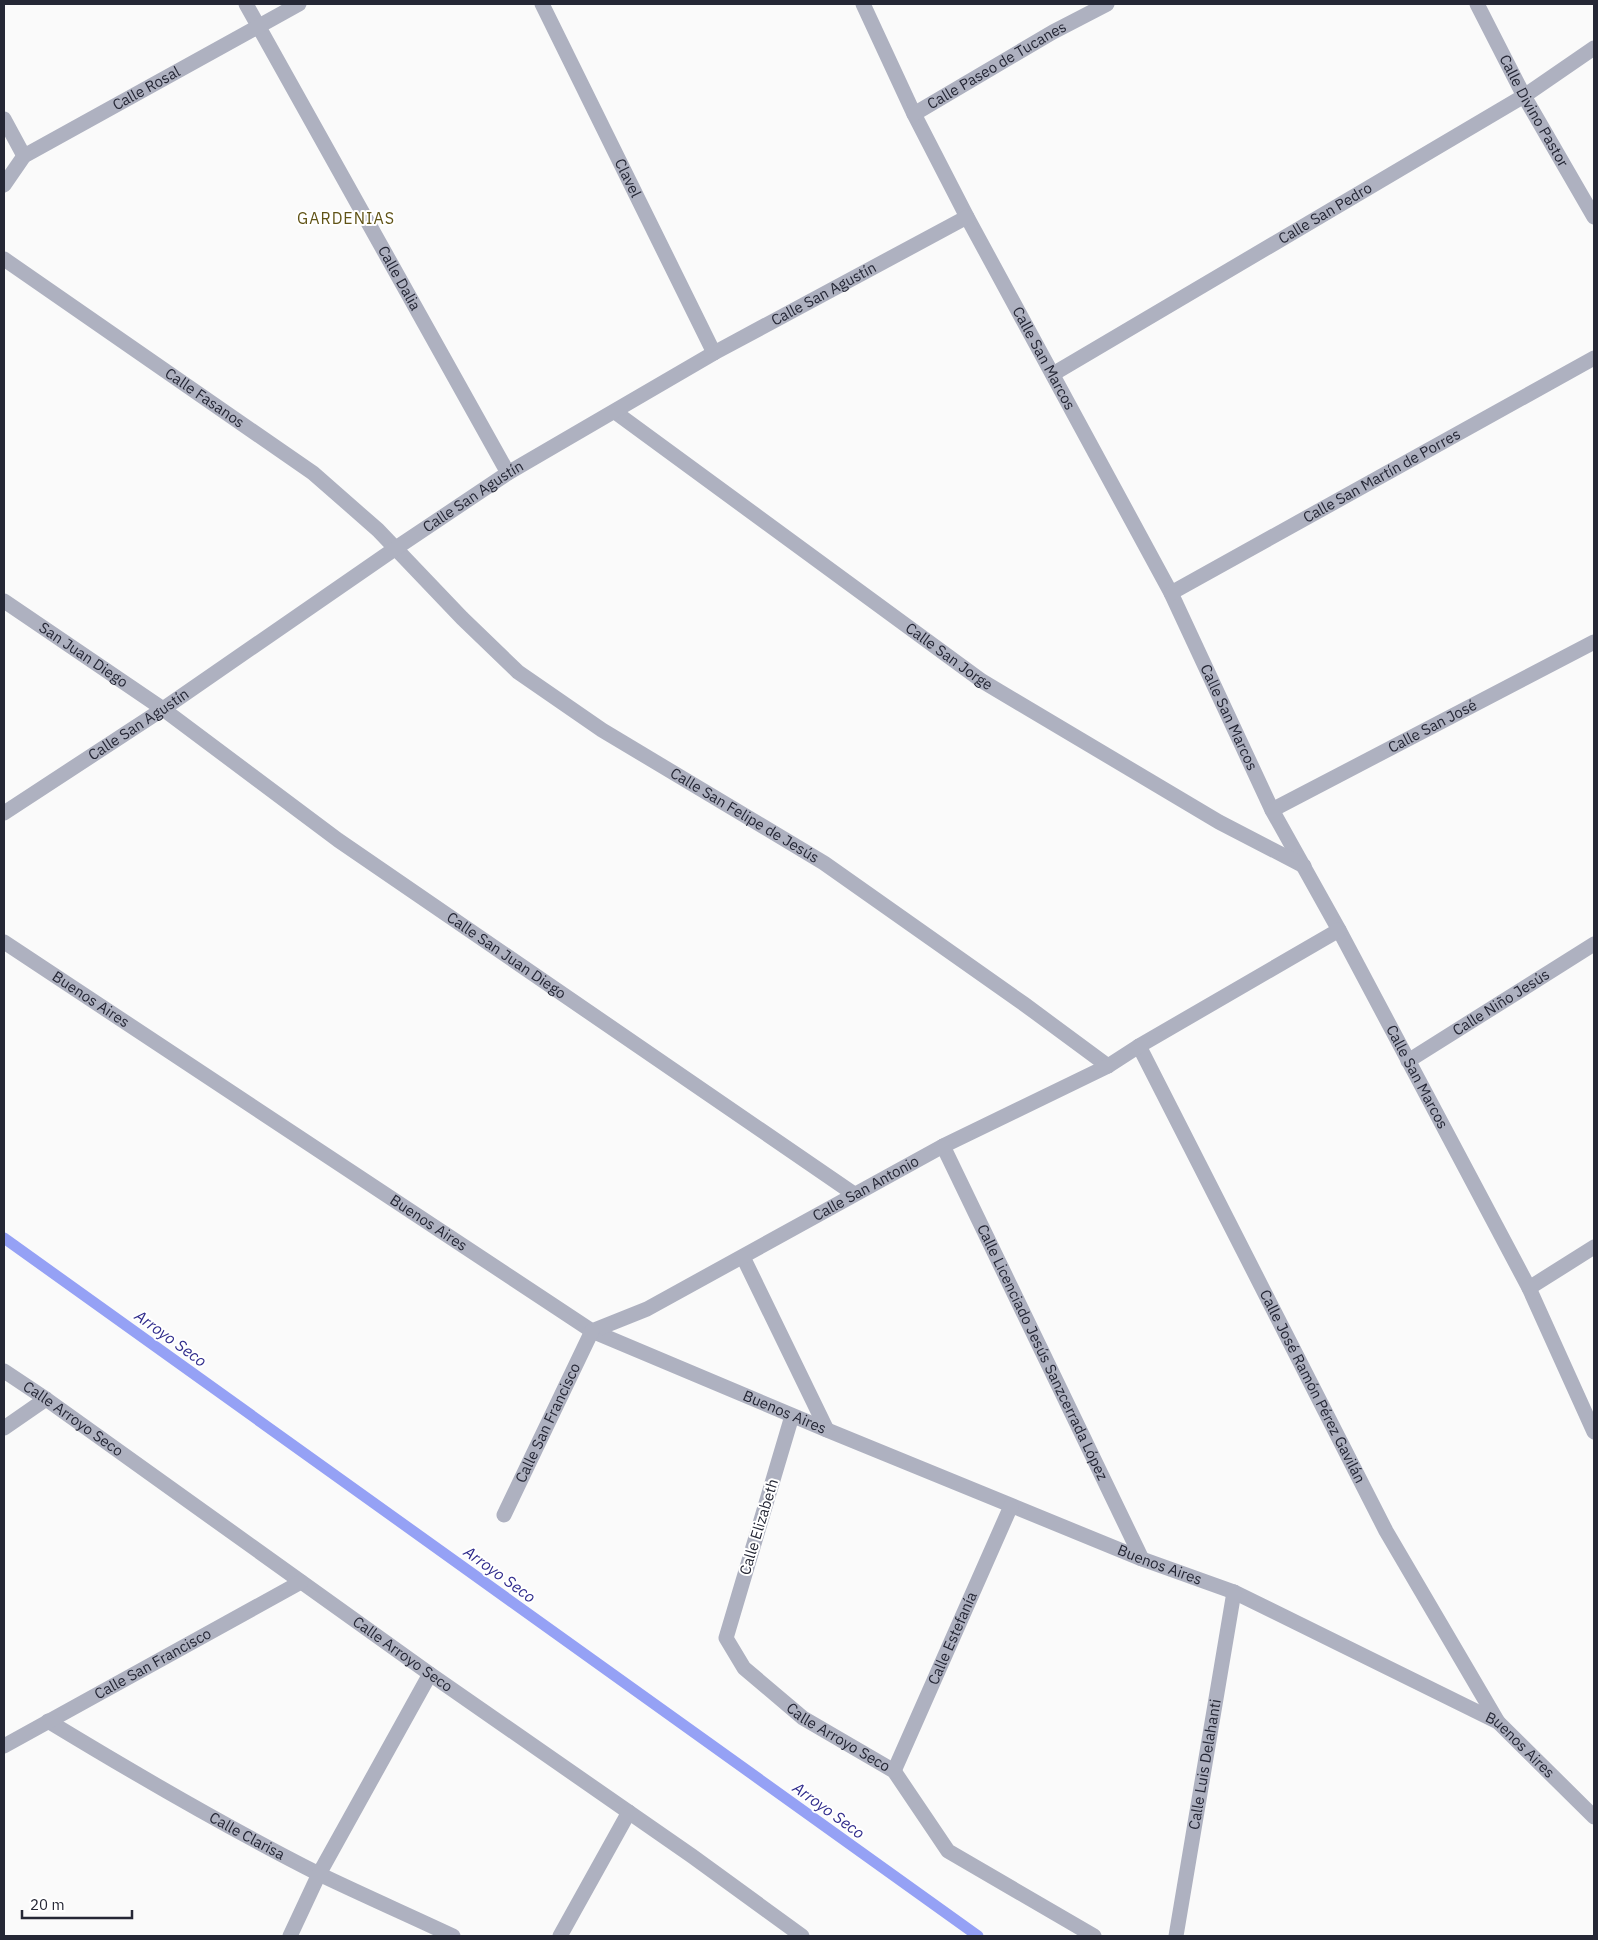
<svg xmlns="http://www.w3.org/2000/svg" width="1598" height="1940" viewBox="0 0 1598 1940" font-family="'IBM Plex Sans',sans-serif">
	<rect width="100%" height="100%" fill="#fafafa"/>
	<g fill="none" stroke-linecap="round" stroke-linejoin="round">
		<path stroke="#95a1f5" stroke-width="11" d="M4,1238l974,698"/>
		<g stroke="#aeb1c0" stroke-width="15">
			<path id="s1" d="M246,4l262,469"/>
			<path id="s2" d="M542,4l172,349"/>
			<path id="s3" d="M863,4l51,110 53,103 204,376 101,217 67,120 190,358 65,144"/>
			<path id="s4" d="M1477,4l47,92 70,121"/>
			<path id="s5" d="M914,114l139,-82 54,-28"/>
			<path d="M4,119l20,37"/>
			<path id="s6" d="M4,185l20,-29 275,-152"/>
			<path id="s7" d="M4,259l309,214 65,57 84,88 56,54 84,58 222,133 200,141 84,62"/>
			<path id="s8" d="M1053,374l471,-278 70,-48"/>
			<path id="s9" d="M615,412l367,269 237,141 85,44"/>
			<path id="s10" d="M1171,593l423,-235"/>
			<path id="s11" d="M4,601l159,108 175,131 516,354"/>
			<path id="s12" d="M1272,810l322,-168"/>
			<path id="s13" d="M4,813l159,-104 233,-161 112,-75 206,-120 253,-136"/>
			<path id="s14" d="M4,942l588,389 235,99 315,129 92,33 264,130 96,95"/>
			<path id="s15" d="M1139,1046l247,485 112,191"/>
			<path id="s16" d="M1408,1061l186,-117"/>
			<path id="s17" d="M943,1146l199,413"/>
			<path d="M743,1257l84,173"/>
			<path d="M1529,1288l65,-41"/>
			<path id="s18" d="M592,1331l55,-22 296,-163 165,-80 31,-20 200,-116"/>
			<path id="s19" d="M4,1371l42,28 384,275 262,182 110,80"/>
			<path id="s20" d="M792,1416l-66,222 18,30 59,50 91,53 54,80 146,85"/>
			<path d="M4,1428l42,-29"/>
			<path id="s21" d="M504,1515l88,-184"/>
			<path id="s22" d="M48,1721c89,54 178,106 271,153 44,21 89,41 134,62"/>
			<path id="s23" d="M4,1746l297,-164"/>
			<path id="s24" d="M894,1771l117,-265"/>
			<path d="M290,1936l29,-62 111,-200"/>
			<path d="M560,1936l69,-124"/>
			<path id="s25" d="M1176,1936l58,-344"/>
		</g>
	</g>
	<g text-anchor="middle" stroke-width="4" stroke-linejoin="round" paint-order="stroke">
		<g font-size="15" fill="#252735" stroke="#fff">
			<text dy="5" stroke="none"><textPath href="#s5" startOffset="96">Calle Paseo de Tucanes</textPath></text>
			<text dy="5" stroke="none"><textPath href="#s6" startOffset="175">Calle Rosal</textPath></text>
			<text dy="5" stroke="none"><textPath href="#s4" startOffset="121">Calle Divino Pastor</textPath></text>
			<text dy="5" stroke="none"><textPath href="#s2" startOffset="194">Clavel</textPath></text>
			<text dy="5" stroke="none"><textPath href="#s8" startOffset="316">Calle San Pedro</textPath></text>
			<text dy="5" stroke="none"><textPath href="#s1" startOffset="314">Calle Dalia</textPath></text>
			<text dy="5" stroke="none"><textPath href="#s13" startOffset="971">Calle San Agustín</textPath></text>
			<text dy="5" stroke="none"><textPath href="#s3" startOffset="398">Calle San Marcos</textPath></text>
			<text dy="5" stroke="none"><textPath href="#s7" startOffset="244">Calle Fasanos</textPath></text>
			<text dy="5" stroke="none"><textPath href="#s10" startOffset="241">Calle San Martín de Porres</textPath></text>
			<text dy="5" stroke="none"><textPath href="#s13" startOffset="566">Calle San Agustín</textPath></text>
			<text dy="5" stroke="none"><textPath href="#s11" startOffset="96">San Juan Diego</textPath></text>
			<text dy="5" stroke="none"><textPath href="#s9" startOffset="414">Calle San Jorge</textPath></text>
			<text dy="5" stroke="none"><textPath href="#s3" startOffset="802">Calle San Marcos</textPath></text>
			<text dy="5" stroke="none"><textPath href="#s13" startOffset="161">Calle San Agustín</textPath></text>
			<text dy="5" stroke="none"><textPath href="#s12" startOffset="181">Calle San José</textPath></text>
			<text dy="5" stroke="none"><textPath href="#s7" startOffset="930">Calle San Felipe de Jesús</textPath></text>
			<text dy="5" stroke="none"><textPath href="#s11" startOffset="615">Calle San Juan Diego</textPath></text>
			<text dy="5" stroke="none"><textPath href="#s14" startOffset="104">Buenos Aires</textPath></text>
			<text dy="5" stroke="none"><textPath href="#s16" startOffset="110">Calle Niño Jesús</textPath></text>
			<text dy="5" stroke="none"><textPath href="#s3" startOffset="1208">Calle San Marcos</textPath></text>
			<text dy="5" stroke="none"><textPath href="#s18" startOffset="309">Calle San Antonio</textPath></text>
			<text dy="5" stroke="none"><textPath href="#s14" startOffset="509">Buenos Aires</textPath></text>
			<text dy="5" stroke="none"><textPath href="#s17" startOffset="229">Calle Licenciado Jesús Sanzcerrada López</textPath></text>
			<text dy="5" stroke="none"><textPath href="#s15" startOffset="382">Calle José Ramón Pérez Gavilán</textPath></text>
			<text dy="5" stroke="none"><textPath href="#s14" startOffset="914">Buenos Aires</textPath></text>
			<text dy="5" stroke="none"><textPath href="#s19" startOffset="84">Calle Arroyo Seco</textPath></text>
			<text dy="5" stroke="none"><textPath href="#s21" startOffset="102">Calle San Francisco</textPath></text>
			<text transform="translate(759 1527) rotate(-73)" y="5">Calle Elizabeth</text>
			<text dy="5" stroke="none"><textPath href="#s14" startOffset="1319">Buenos Aires</textPath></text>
			<text dy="5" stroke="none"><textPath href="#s24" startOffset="145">Calle Estefanía</textPath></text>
			<text dy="5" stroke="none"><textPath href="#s19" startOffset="489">Calle Arroyo Seco</textPath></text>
			<text dy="5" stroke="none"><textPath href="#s23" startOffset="170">Calle San Francisco</textPath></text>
			<text dy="5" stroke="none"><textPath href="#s20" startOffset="384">Calle Arroyo Seco</textPath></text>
			<text dy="5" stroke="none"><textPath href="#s14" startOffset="1724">Buenos Aires</textPath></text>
			<text dy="5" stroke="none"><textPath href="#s25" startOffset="174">Calle Luis Delahanti</textPath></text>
			<text dy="5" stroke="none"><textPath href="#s22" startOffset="230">Calle Clarisa</textPath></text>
		</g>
		<g font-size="16" letter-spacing="1" fill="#605316" stroke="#fff">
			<text x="346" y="224">GARDENIAS</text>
		</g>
		<g font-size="16" font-style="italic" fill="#302c8c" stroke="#fff">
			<text transform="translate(171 1338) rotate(36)" y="6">Arroyo Seco</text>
			<text transform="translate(500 1574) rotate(36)" y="6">Arroyo Seco</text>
			<text transform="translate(829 1810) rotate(36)" y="6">Arroyo Seco</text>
		</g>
	</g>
	<rect width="1598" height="1940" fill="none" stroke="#252735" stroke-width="10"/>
	<path d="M22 1910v8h110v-8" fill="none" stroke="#252735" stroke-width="2.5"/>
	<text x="30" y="1910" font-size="15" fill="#252735" stroke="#ffffff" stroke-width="4" paint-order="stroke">20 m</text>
</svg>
